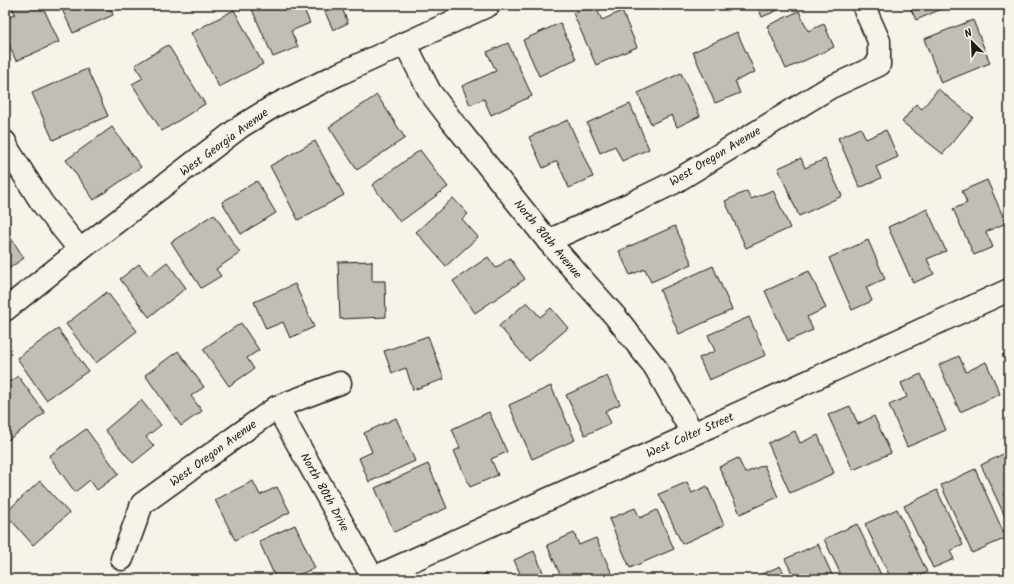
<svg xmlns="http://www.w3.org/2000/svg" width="1014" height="584" viewBox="0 0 1014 584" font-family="Kalam,sans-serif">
	<rect width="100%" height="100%" fill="#f7f3e8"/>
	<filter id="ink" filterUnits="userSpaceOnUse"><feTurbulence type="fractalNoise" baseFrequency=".025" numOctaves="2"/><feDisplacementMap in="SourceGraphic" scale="8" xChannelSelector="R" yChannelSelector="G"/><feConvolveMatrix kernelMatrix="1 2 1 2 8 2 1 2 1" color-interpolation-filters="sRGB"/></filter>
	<g filter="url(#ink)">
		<g fill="#c0beb5" stroke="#1c1c1c">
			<path d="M11,5h31l17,37 -43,19 -11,-26v-16l10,-5z"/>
			<path d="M60,5h49l4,10 -40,18z"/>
			<path d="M130,5h21l-7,3 -2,-3 -10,5z"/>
			<path d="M250,5h52l8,18 -19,8 7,16 -25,10z"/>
			<path d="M322,5h27l-7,3 6,15 -15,7z"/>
			<path d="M592,5h3l7,15 20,-9 15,36 -41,18 -23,-52z"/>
			<path d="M757,5h33l-28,12z"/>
			<path d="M909,5h42l-35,15z"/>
			<path d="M234,10l29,54 -44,23 -28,-54z"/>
			<path d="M799,11l9,20 16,-7 10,23 -48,22 -19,-43z"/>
			<path d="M973,20l17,43 -49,20 -17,-44z"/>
			<path d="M560,23l16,36 -37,17 -16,-36z"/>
			<path d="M737,32l18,40 -20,9 5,12 -25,10 -22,-51z"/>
			<path d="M508,43l24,53 -41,19 -7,-16 -14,6 -8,-19 34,-15 -9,-19z"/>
			<path d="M168,45l37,59 -43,27 -30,-47 11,-6 -8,-13z"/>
			<path d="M87,69l21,47 -55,24 -21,-47z"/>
			<path d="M681,73l19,43 -23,11 -5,-12 -21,9 -13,-31z"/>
			<path d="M938,89l35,28 -30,37 -41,-32 14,-18 6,5z"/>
			<path d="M377,95l28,43 -48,32 -28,-43z"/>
			<path d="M630,104l19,45 -27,12 -7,-15 -15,7 -13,-30z"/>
			<path d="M568,120l25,57 -24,11 -12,-27 -14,7 -14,-31z"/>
			<path d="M112,127l29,40 -47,33 -28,-40z"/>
			<path d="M861,128l5,11 20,-9 12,27 -22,10 5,11 -21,10 -22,-50z"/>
			<path d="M315,141l29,54 -46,25 -28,-54z"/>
			<path d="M420,150l28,37 -48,35 -28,-37z"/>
			<path d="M801,158l4,10 20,-9 17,37 -43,20 -21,-48z"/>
			<path d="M987,180l19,43 -20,9 7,15 -19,8 -21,-46 14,-6 -5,-12z"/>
			<path d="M257,181l19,32 -35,21 -19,-32z"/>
			<path d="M773,190l17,38 -44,20 -21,-47 22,-10 4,8z"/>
			<path d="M453,198l15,16 -6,5 16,18 -32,29 -30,-34z"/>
			<path d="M927,209l19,42 -19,8 7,15 -21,9 -25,-56z"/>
			<path d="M214,214l26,39 -24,16 5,7 -20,12 -30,-46z"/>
			<path d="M675,226l17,38 -41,18 -6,-13 -15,6 -11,-24z"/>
			<path d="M5,229l19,29 -19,13z"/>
			<path d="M868,240l17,39 -19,8 6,14 -20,9 -23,-52z"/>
			<path d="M488,257l8,11 14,-10 15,21 -50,34 -22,-32z"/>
			<path d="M372,261v20h13l1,36 -46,2 -2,-57z"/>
			<path d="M167,262l19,26 -37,29 -29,-38 19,-15 10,12z"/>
			<path d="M713,266l19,44 -53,24 -19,-44z"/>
			<path d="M809,271l17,37 -19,9 6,13 -25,11 -23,-50z"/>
			<path d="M295,284l19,43 -24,11 -7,-16 -17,7 -12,-27z"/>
			<path d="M107,292l30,39 -41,32 -30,-39z"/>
			<path d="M527,302l13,15 11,-9 17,20 -39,33 -30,-35z"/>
			<path d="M749,317l17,38 -57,25 -10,-22 16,-7 -7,-16z"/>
			<path d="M241,323l18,27 -12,8 7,11 -25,17 -26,-37z"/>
			<path d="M58,329l30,42 -42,29 -29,-42z"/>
			<path d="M428,336l16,43 -31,11 -7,-22 -14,5 -8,-22z"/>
			<path d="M178,351l26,36 -13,9 11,15 -21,15 -36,-51z"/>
			<path d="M1009,351v19l-7,-15z"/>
			<path d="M959,356l7,16 20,-10 14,32 -40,18 -21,-47z"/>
			<path d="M921,374l25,56 -39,17 -18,-42 18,-8 -6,-14z"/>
			<path d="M18,376l27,37 -37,27 -3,-4v-51z"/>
			<path d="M607,376l13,28 -15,7 6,12 -26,12 -19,-40z"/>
			<path d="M551,386l24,54 -43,19 -23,-54z"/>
			<path d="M141,400l20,25 -15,12 8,9 -21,17 -28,-33z"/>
			<path d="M850,406l8,18 16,-8 17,37 -38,17 -25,-55z"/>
			<path d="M489,412l18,40 -16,7 7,16 -28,12 -16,-36 6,-3 -8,-19z"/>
			<path d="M396,418l19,43 -46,21 -10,-24 13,-6 -8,-19z"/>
			<path d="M86,429l33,45 -22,16 -7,-10 -15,12 -26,-36z"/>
			<path d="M795,431l5,12 18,-8 16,38 -44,20 -22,-50z"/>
			<path d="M1009,451v74l-28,-60z"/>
			<path d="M738,458l7,15 19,-8 14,32 -38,17 -21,-47z"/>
			<path d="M428,464l19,44 -53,24 -19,-44z"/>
			<path d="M975,469l31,69 -34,15 -31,-68z"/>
			<path d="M40,481l29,32 -36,32 -28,-32z"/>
			<path d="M253,481l7,14 17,-8 13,25 -55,28 -20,-40z"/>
			<path d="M687,482l5,11 15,-7 17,39 -42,19 -23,-50z"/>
			<path d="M937,490l26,55 -13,6 4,8 -21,9 -29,-62z"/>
			<path d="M635,508l5,10 17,-8 17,39 -44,19 -21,-49z"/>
			<path d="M897,509l30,63 -14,7h-22l-26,-55z"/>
			<path d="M857,524l26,55h-40l-19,-40z"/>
			<path d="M295,525l20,43 -26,11h-13l-17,-38z"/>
			<path d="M574,533l5,12 17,-7 16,36 -11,5h-39l-15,-34z"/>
			<path d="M818,544l16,35h-39l-10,-20z"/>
			<path d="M534,551l12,28h-31l6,-3 -7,-16z"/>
			<path d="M780,566l7,13h-36z"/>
			<path d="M486,574l3,5h-14z"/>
		</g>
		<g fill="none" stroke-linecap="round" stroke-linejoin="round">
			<defs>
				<g id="street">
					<path d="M405,43l12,24 13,25 22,29 96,120 67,75 40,51 38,67"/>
					<path d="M5,142l4,9 33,52 38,47"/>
					<path d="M548,241l84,-38 41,-20 156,-95 50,-23v-24l-16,-36"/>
					<path d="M5,310l75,-60 160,-123 34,-21 65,-32 150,-69"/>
					<path d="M277,407l96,171"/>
					<path d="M122,559l20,-55 135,-97 63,-24"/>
					<path d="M371,579l322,-145 316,-144"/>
				</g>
			</defs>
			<use href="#street" stroke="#1c1c1c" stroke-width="25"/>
			<use href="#street" stroke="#f7f3e8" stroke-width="22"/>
		</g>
	</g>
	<g text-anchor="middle" stroke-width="3" stroke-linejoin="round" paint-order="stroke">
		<g font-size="12" fill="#1c1c1c" stroke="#f7f3e8">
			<text transform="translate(224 142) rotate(-36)" y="4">West Georgia Avenue</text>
			<text transform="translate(715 156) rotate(-31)" y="4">West Oregon Avenue</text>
			<text transform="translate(548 239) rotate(50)" y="4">North 80th Avenue</text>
			<text transform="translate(690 435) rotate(-24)" y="4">West Colter Street</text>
			<text transform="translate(213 453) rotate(-36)" y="4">West Oregon Avenue</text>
			<text transform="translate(325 492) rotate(61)" y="4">North 80th Drive</text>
		</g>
	</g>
	<rect width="1014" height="584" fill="none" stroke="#f7f3e8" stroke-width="20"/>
	<rect x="10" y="10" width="994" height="564" fill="none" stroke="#1c1c1c" stroke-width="1.5" filter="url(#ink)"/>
	<g transform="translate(972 42) rotate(336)" stroke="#f7f3e8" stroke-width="3" paint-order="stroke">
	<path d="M0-3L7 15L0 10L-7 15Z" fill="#1c1c1c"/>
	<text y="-6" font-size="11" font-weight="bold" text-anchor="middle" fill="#1c1c1c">N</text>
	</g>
</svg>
